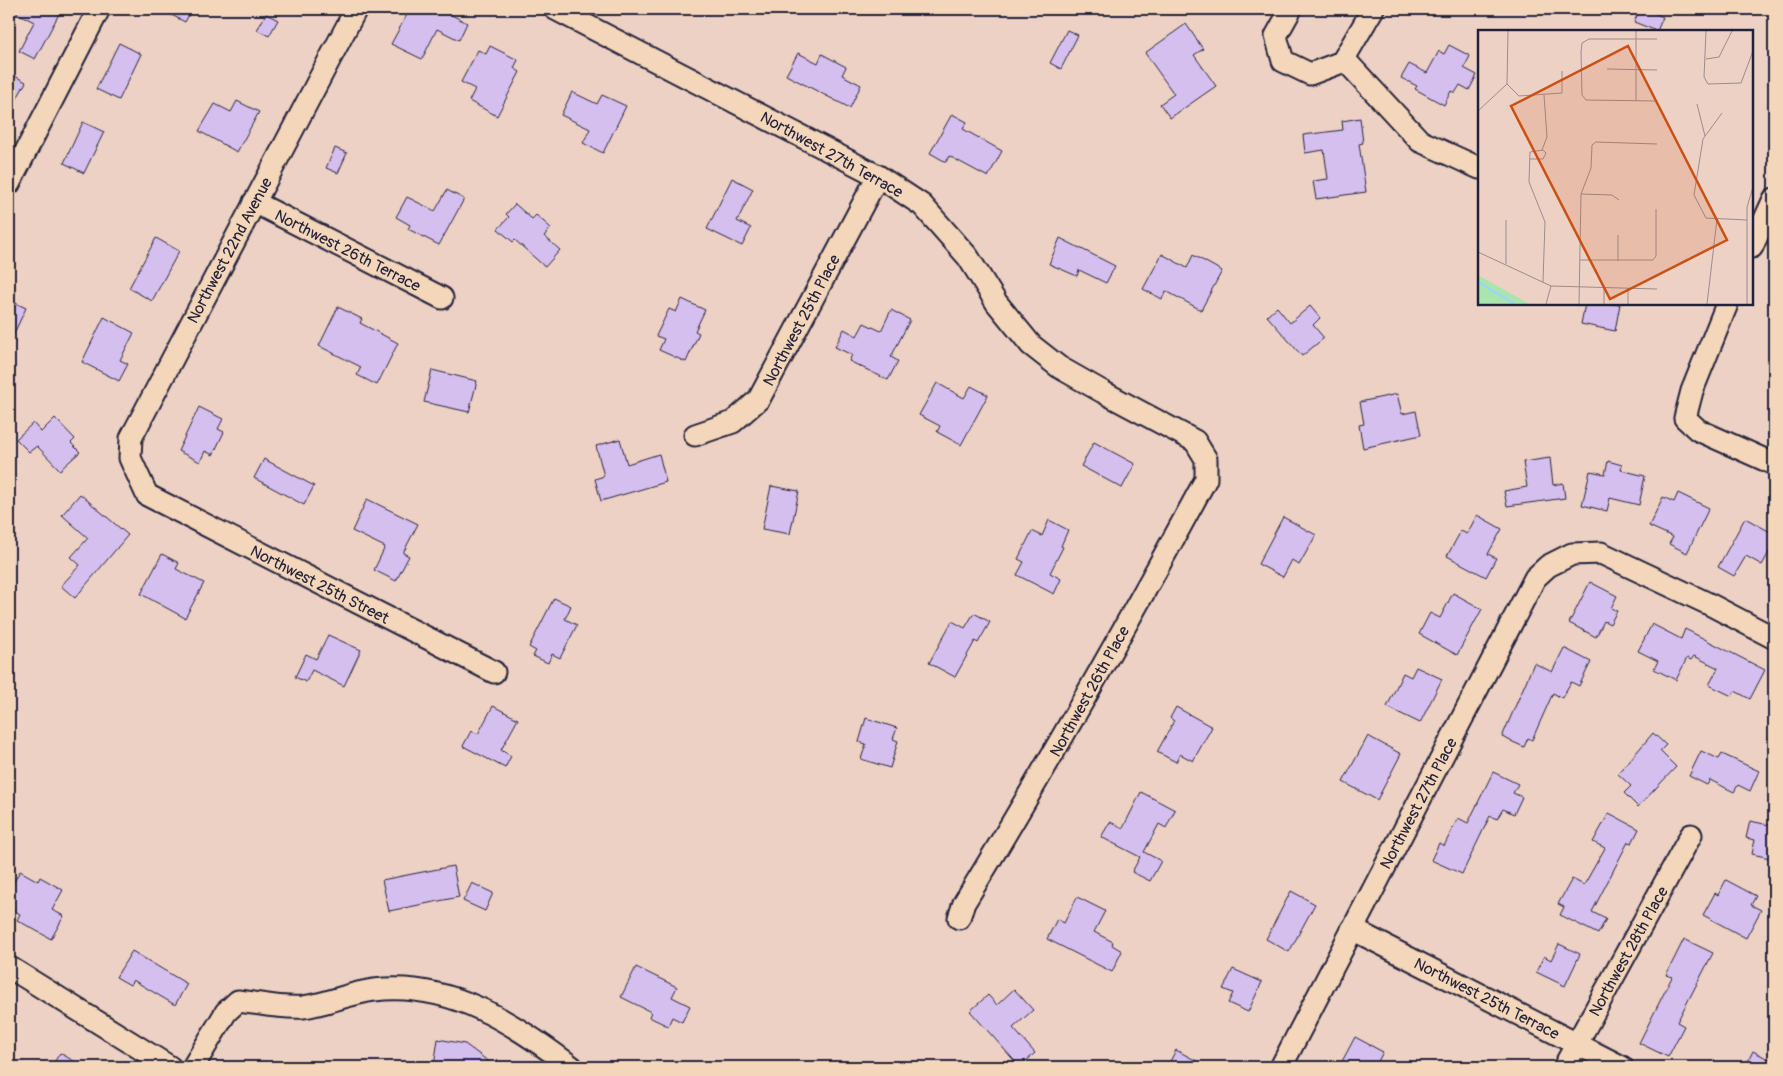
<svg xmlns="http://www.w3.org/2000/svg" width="1783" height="1076" viewBox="0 0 1783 1076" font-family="Pangolin,sans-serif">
	<rect width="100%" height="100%" fill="#eed1c5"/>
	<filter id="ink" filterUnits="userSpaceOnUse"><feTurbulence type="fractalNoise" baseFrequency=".02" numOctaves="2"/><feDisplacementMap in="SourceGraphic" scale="10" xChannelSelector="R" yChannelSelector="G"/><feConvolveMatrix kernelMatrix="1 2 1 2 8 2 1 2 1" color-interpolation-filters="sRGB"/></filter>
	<g filter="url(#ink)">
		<g fill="#d5bfef" stroke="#22223b">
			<path d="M9,9h40l10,5 -24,45 -16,-8 15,-29z"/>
			<path d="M160,9h32l-7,13z"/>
			<path d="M410,9h38l-2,3 21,11 -8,17 -22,-11 -15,30 -31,-15z"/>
			<path d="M1640,9h5l18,8 -6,14 -23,-9z"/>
			<path d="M266,14l12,6 -9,16 -12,-6z"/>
			<path d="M1186,24l17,25 -9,6 22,31 -46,32 -10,-14 14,-10 -29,-41z"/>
			<path d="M1067,30l11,5 -17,34 -11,-6z"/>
			<path d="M119,43l22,11 -22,46 -23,-11z"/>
			<path d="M1449,45l21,11 -6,12 13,7 -8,15 -9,-5 -5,8 -4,-2 -7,14 -29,-16 2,-3 -16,-8 8,-14 18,9 12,-22 5,3z"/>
			<path d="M490,46l28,14 -4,8 6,4 -23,44 -28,-15 6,-12 -14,-7 17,-32 8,4z"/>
			<path d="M798,53l20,10 4,-9 24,13 -4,8 19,10 -11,23 -64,-33z"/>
			<path d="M9,73l17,9 -17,31z"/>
			<path d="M572,92l25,12 5,-9 24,11 -23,47 -20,-10 7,-14 -29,-14z"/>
			<path d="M237,101l22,11 -22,40 -38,-21 16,-27 16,8z"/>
			<path d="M952,114l15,8 -4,7 39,22 -14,26 -39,-21 -3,6 -16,-9z"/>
			<path d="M1360,118l3,25 -4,1 7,48 -50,7 -3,-18 15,-2 -4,-29 -19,3 -2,-18 40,-5 -1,-9z"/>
			<path d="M83,122l21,10 -20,41 -20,-10z"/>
			<path d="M335,148l12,5 -9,20 -12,-5z"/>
			<path d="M732,178l21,11 -16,32 14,7 -9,18 -35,-17z"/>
			<path d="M447,190l17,9 -25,46 -31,-16 2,-4 -14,-8 11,-20 28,14z"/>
			<path d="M515,204l17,15 4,-4 15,13 -7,8 16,14 -15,17 -30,-27 -2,2 -15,-13 11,-12 -3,-3z"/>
			<path d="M156,238l23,13 -27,50 -23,-13z"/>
			<path d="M1060,238l55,28 -9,17 -27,-13 -2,6 -28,-12z"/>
			<path d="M1162,254l25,14 6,-13 29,16 -21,39 -35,-19 -4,8 -19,-10z"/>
			<path d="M682,299l23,11 -10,21 4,2 -13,29 -27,-12 5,-11 -8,-3 13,-27 7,3z"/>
			<path d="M9,300l17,8 -17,36z"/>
			<path d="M1585,304h35l-5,27 -34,-7z"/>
			<path d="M1310,306l10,12 -7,7 11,13 -22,18 -35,-40 10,-9 13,16z"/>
			<path d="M338,307l24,12 -2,4 38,20 -21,42 -20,-10 4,-8 -42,-21z"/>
			<path d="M891,310l19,10 -19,37 7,4 -10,19 -39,-19 3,-6 -17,-8 9,-18 13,7 7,-13 17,8z"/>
			<path d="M104,317l30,16 -14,27 8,4 -9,17 -37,-19z"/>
			<path d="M432,370l45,11 -8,31 -45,-10z"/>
			<path d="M937,383l27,15 7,-12 17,9 -27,50 -24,-13 3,-6 -21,-11z"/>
			<path d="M1397,394l5,20 14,-3 5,24 -58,13 -4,-23 5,-1 -4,-22z"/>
			<path d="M199,407l24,12 -5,10 6,3 -11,23 -8,-4 -5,11 -22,-11z"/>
			<path d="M55,418l20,21 -4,4 9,9 -20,18 -23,-24 -8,6 -13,-13 17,-16 8,9z"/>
			<path d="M620,439l7,25 32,-10 7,28 -65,19 -6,-22 9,-3 -8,-30z"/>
			<path d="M1094,442l41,22 -13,24 -41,-22z"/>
			<path d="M1550,458l3,27 10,-2 2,15 -58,8 -3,-15 23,-4 -4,-25z"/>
			<path d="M264,459l50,27 -10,19 -50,-27z"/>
			<path d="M1608,461l14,4 -1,5 24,6 -6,29 -29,-7 -3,13 -25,-6 8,-34 15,3z"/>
			<path d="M771,486l28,5 -9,43 -28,-5z"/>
			<path d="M1678,493l31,15 -22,45 -18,-9 4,-7 -24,-11 14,-29 11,5z"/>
			<path d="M80,494l48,41 -53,63 -14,-12 19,-21 -9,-8 17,-19 -26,-23z"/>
			<path d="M367,499l51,25 -15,29 6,3 -13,25 -22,-11 11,-23 -33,-16z"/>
			<path d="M1477,515l25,14 -14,25 8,4 -10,19 -39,-21 14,-25 6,3z"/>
			<path d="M1283,517l33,18 -17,30 -7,-5 -9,17 -25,-13z"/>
			<path d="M1745,518l29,16v10l-12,21 -16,-9 -12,20 -16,-9z"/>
			<path d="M1049,520l19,10 -7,16 2,1 -13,26 11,6 -7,15 -37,-19 7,-13 -6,-3 14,-28 10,5z"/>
			<path d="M162,554l17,9 -3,6 28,14 -19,35 -44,-24z"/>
			<path d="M1590,582l27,14 -6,12 6,3 -7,13 -6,-3 -8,16 -27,-14z"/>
			<path d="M1453,593l29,16 -25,46 -38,-21 11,-21 10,5z"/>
			<path d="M554,598l17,8 -6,13 12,6 -17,33 -8,-4 -4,9 -15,-7 3,-5 -7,-4z"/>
			<path d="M974,613l16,9 -12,21 -3,-2 -20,36 -26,-14 23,-42 13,7z"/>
			<path d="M1652,624l29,15 4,-10 80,41 -15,29 -15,-8 -3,5 -23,-11 9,-17 -24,-12 -3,4 -4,-2 -11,22 -22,-11 4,-8 -20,-10z"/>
			<path d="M328,635l33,15 -17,36 -32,-16 -6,12 -11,-5 11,-23 10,5z"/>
			<path d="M1564,648l27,14 -12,24 -8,-4 -9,16 -9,-5 -21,47 -4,-2 -4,9 -22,-10 32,-74 18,9z"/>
			<path d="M1416,667l26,12 -22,44 -33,-16 16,-34 8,4z"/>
			<path d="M493,706l25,13 -17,31 10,6 -6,12 -42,-22 8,-15 7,3z"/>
			<path d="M1176,707l36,20 -19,34 -13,-7 -4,8 -19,-10 17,-31 -4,-3z"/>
			<path d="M866,718l31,10 -4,11 5,2 -8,27 -29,-9 5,-15 -7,-2z"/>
			<path d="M1653,733l13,12 -6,6 16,16 -38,40 -14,-14 7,-7 -13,-12z"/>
			<path d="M1368,736l33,18 -24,46 -34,-18z"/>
			<path d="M1701,751l18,8 3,-5 37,17 -9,20 -12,-6 -4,7 -24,-12 -3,5 -18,-9z"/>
			<path d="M1493,772l25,12 -5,9 9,4 -8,17 -11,-5 -6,10 -7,-3 -28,58 -31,-14 8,-17 5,3 14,-28 10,5z"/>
			<path d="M1141,792l34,18 -9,18 -7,-4 -15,28 17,9 -11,20 -18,-9 8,-15 -39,-20 9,-15 13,6z"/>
			<path d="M1609,813l30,16 -7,14 -4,-1 -36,70 14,7 -8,15 -38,-19 4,-8 -6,-3 14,-25 12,6 21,-37 -12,-6z"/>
			<path d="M1750,821l24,5v33l-22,-5 3,-14 -9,-2z"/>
			<path d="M453,866l6,31 -70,14 -7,-31z"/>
			<path d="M20,871l18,10 2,-4 23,13 -11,20 12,6 -13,23 -34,-19 3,-6 -11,-6v-17z"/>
			<path d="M1726,880l30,16 -5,9 10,5 -15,28 -43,-23 12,-22 3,2z"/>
			<path d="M472,883l21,10 -8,18 -22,-10z"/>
			<path d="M1291,891l24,13 -26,48 -23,-13z"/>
			<path d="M1077,897l28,14 -11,21 19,10 -1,3 10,6 -10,21 -65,-33 10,-20 7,4z"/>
			<path d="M1684,939l29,14 -36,69 7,4 -16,31 -29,-14 33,-66 -6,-2z"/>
			<path d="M1559,944l21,10 -15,32 -29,-14 8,-16 7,4z"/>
			<path d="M132,951l55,33 -12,21 -42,-25 -3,5 -14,-8z"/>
			<path d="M636,967l41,20 -5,10 18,9 -8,16 -10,-5 -4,9 -19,-9 2,-5 -30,-15z"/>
			<path d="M1233,969l29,13 -14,30 -20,-9 5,-10 -10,-4z"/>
			<path d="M1014,989l19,21 -20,18 22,25 -15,14 -50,-56 18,-16 9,10z"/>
			<path d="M1355,1037l28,15 -8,15h-36z"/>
			<path d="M438,1039l27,5 31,23 -62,-1z"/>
			<path d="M1176,1050l32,17h-41z"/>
			<path d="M1753,1051l21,11v5h-29z"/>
			<path d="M60,1053l24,14h-33z"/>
		</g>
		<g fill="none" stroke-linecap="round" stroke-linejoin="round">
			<defs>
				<g id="minor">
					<path d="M356,9l-225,429 -1,20 17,37 347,177"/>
					<path d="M555,9l323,167 44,29 46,52 28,45 35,43 28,22 44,25 92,49 11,18v20c-78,144 -157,285 -242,424l-5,15"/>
					<path d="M1291,9l-15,27 7,25 27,13 32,-12 31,-53"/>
					<path d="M1344,59l76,82 59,27"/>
					<path d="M9,184l90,-175"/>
					<path d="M254,202l188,96"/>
					<path d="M1752,247l22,-48"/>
					<path d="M1727,304l-35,87 -7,27 13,12 76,34"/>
					<path d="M695,435l38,-13 26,-23 119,-223"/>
					<path d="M1352,929l270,138"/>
					<path d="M9,967l161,100"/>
					<path d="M193,1067l33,-55 12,-11c20,2 45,8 65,6 24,-3 47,-14 71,-17 76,-9 140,33 198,77"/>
					<path d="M1281,1067l254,-489 13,-12 24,-12 29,-1 110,52 63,33"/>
					<path d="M1564,1067l127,-232"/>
				</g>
			</defs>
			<use href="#minor" stroke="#22223b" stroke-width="25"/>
			<use href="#minor" stroke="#f4d6ba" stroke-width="21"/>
		</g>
	</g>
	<g text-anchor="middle" stroke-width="4" stroke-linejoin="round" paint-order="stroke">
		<g font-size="16" fill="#22223b" stroke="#f4d6ba">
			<text transform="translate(832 154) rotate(29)" y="6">Northwest 27th Terrace</text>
			<text transform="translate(229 250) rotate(-62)" y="6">Northwest 22nd Avenue</text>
			<text transform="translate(348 250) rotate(27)" y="6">Northwest 26th Terrace</text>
			<text transform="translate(801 320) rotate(-62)" y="6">Northwest 25th Place</text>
			<text transform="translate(320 584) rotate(27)" y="6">Northwest 25th Street</text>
			<text transform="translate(1089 691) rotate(-61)" y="6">Northwest 26th Place</text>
			<text transform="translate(1418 803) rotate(-62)" y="6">Northwest 27th Place</text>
			<text transform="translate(1628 951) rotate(-61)" y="6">Northwest 28th Place</text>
			<text transform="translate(1487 998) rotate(27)" y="6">Northwest 25th Terrace</text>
		</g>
	</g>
	<g transform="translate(1478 30)">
		<rect width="275" height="275" fill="#eed1c5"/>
		<path d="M0,245l50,28 2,1h-52z" fill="#a9e6ad"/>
		<path fill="none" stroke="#9dd4fc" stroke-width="2.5" d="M0,252l37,22"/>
		<path fill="none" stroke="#9c8b8e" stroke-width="1" d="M228,1l-2,46 4,7 33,-1 12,-32M228,29l13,-2 13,-26M129,39l50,1M29,54l12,12 43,-3v-22M158,71v-70M179,71l-71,-1 -4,-5 -1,-43 1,-9 7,-4h68M219,74l8,32M0,81l29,-27 1,-53M244,83l-19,26 -9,56 12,23 41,2M64,120l5,-13 -3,-42M52,129h13l3,-6 -3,-3 -13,2 -1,30 16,40 -2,60M103,164l31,1 7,5M28,190v44M140,205v26M0,222l73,34 106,3M102,230h73l3,-4v-47M150,258v16M68,274l5,-18M101,274l2,-110 10,-26 1,-23 4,-3 61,2M126,274v-16M229,274l10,-85M269,274v-97l6,-20"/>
		<path fill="#ca5113" fill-opacity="0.15" stroke="#ca5113" stroke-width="2.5" d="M150,16l99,194 -117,59 -99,-193z"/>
		<rect width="275" height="275" fill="none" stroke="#22223b" stroke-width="2.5"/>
	</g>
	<rect width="1783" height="1076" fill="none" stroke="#f4d6ba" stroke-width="30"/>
	<rect x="15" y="15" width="1753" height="1046" fill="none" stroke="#22223b" stroke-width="2" filter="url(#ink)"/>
</svg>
